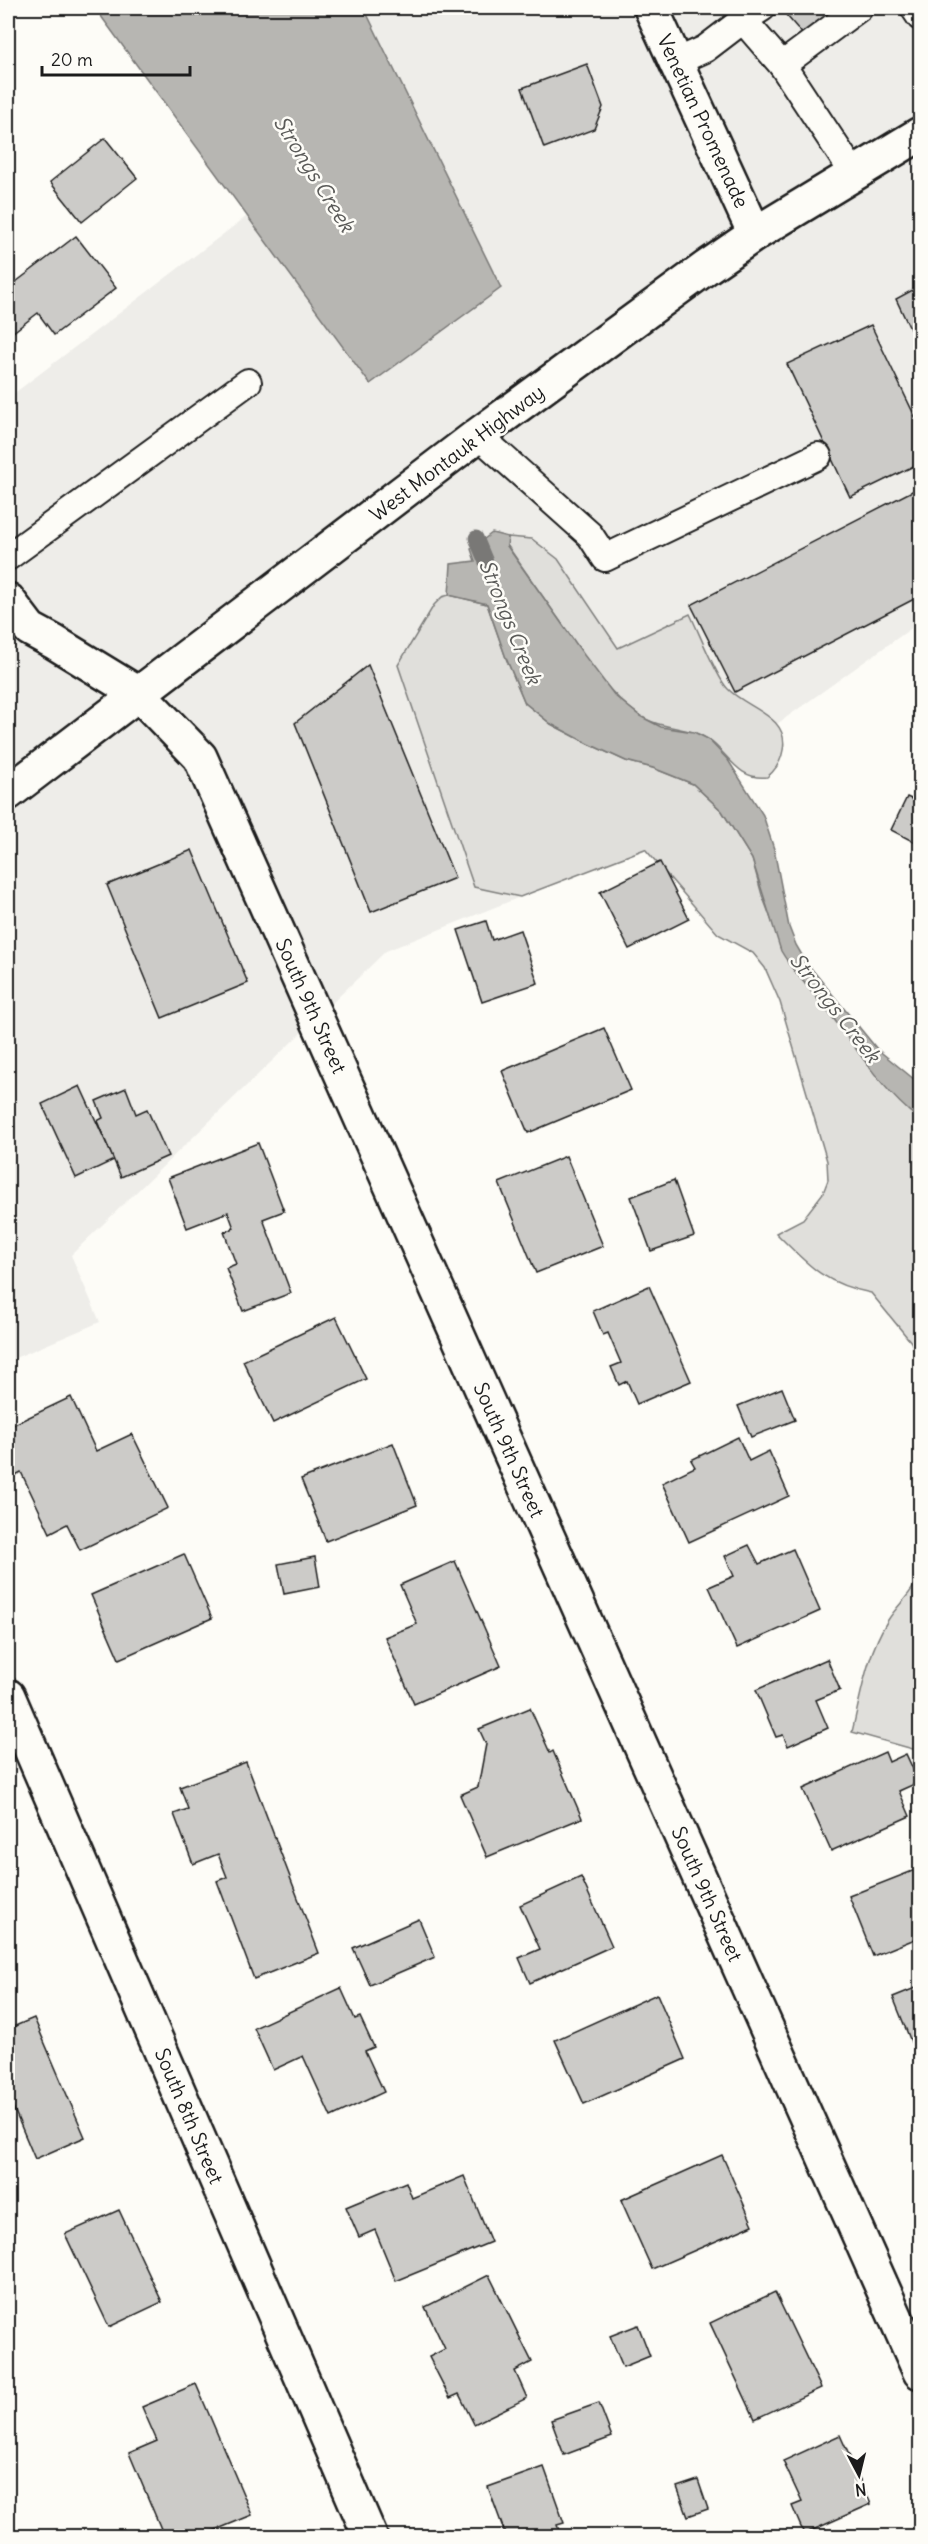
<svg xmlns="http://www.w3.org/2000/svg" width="928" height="2544" viewBox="0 0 928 2544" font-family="Delius,sans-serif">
	<rect width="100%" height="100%" fill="#fdfcf7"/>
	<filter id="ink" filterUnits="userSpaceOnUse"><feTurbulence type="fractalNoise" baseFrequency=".0167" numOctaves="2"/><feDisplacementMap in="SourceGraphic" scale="12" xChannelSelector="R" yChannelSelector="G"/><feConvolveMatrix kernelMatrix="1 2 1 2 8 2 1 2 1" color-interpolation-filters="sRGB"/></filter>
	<g filter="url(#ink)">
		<path fill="#eeede9" d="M364,8h556v614l-227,162 -259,-179 -36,60 76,222 46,10 -134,54 -315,304 29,67 -92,39v-963l239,-182 123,168 131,-96z"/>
		<g fill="#e0dfdb" stroke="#7e7e7c" stroke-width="1.5">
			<path d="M508,537l24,2 26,20 60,89 72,-34c8,16 27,65 38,75 18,19 62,27 55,61 -2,12 -7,20 -16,27 -29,4 -39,-24 -59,-38 -19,-13 -47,-9 -69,-24 -30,-20 -51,-53 -71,-83 -21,-29 -41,-58 -61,-87z"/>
			<path d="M449,595l38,9 19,54 19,45 26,21 38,20 37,17 27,7 40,16 29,27 30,48 10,36 26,68 120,147 12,10v245l-9,-23 -40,-49c-47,-9 -63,-28 -95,-60l27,-14 20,-26 5,-13 -1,-19 -47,-159 -15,-34 -12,-15 -35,-19 -73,-85 -125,48 -46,-10 -76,-222 36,-60 8,-8z"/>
			<path d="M920,1575v176l-68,-19c9,-37 15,-79 36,-112 10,-16 25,-27 32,-45z"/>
		</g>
		<g fill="#b7b6b2" stroke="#797876" stroke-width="1.5">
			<path d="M95,8h269l137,280 -131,96z"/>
			<path d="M492,533l16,4 -1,9 77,109 31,41 25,20 21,11 33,5 14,7 20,21 35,55 11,34 15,78 7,18 10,17 71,87 43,35v36c-43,-33 -68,-80 -102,-122 -12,-16 -27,-29 -37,-47l-29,-92 -30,-48 -29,-27 -40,-16 -27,-7 -37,-17 -38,-20 -26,-21 -19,-45 -19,-54 -38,-9 2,-31 24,-3 -4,-12z"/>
		</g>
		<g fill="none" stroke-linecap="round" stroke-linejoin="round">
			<path stroke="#797876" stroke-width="15" d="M476,538l10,24"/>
		</g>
		<g fill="#cccbc8" stroke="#1c1c1c" stroke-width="1.5">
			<path d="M780,8h63l-37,30z"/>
			<path d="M587,64l16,43 -9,22 -50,19 -22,-60z"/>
			<path d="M105,138l32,40 -55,44 -32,-40z"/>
			<path d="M76,236l40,52 -62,47 -16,-22 -30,23v-48z"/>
			<path d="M920,286v64l-24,-51z"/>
			<path d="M871,325l49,102v36l-70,34 -63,-133z"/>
			<path d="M920,487v109l-185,96 -44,-87z"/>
			<path d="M368,665l87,213 -84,34 -76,-189z"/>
			<path d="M907,797l13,6v42l-29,-15z"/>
			<path d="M192,850l56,133 -86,35 -55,-133z"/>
			<path d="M660,862l29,57 -60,30 -29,-57z"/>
			<path d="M486,921l6,19 28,-10 18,53 -56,19 -24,-72z"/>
			<path d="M604,1028l27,62 -103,43 -26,-62z"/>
			<path d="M80,1086l34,74 -38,18 -34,-74z"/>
			<path d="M126,1088l10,26 11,-5 21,47 -47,21 -24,-56 6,-3 -7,-17z"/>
			<path d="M258,1143l26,68 -21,8 28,74 -48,18 -17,-43 10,-4 -12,-32 10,-4 -6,-16 -41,16 -19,-50z"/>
			<path d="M566,1156l37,90 -67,27 -37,-90z"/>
			<path d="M674,1180l20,56 -43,15 -20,-54z"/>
			<path d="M649,1286l42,95 -54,23 -10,-23 -8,4 -8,-18 10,-4 -13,-30 -5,2 -10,-24z"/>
			<path d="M336,1317l30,62 -93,44 -30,-62z"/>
			<path d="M782,1388l13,32 -44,17 -13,-31z"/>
			<path d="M71,1397l25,54 36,-17 36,74 -88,42 -13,-26 -17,9 -29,-61 -13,7v-52z"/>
			<path d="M738,1437l11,24 20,-10 20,45 -100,46 -27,-59 33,-16 -4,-7z"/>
			<path d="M393,1443l24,62 -91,36 -25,-62z"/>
			<path d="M749,1545l10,19 34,-15 27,62 -83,37 -28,-61 25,-11 -9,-20z"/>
			<path d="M184,1554l28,64 -93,41 -28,-64z"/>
			<path d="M315,1557l5,30 -36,7 -6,-30z"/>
			<path d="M455,1561l46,105 -87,38 -29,-67 32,-13 -17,-39z"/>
			<path d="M827,1659l13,31 -24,10 12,28 -40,18 -5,-11 -7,2 -20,-47z"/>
			<path d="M530,1708l20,45 3,-2 29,67 -95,39 -27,-62 18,-8 8,-43 -7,-15z"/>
			<path d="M885,1752l4,10 17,-8 13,28 -20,9 11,25 -79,35 -28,-62z"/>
			<path d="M246,1762l73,191 -65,26 -37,-98 10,-4 -9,-23 -25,10 -19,-50 14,-5 -8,-22z"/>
			<path d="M920,1868v69l-47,19 -24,-60z"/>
			<path d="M581,1877l31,69 -82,37 -11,-25 21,-9 -20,-44z"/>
			<path d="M419,1919l16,38 -65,28 -17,-37z"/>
			<path d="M920,1986v66l-4,2 -23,-57z"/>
			<path d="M341,1988l14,31 5,-2 14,30 -9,4 19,41 -53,25 -28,-61 -30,14 -19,-42z"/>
			<path d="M657,1994l28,65 -101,45 -29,-64z"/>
			<path d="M34,2018l51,119 -50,22 -27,-64v-66z"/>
			<path d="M722,2155l31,70 -101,44 -31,-69z"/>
			<path d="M464,2176l27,66 -95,39 -21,-51 -16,7 -13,-30 60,-25 6,16z"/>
			<path d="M119,2210l43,92 -53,25 -44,-93z"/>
			<path d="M489,2275l43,87 -17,9 12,27 -53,26 -15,-30 -9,4 -21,-41 16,-8 -20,-42z"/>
			<path d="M775,2292l46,96 -66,31 -45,-96z"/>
			<path d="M638,2325l12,31 -27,11 -13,-31z"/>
			<path d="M196,2384l56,131 -51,21h-3l-2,-4 -11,4h-21l-35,-83 28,-12 -15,-34z"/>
			<path d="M599,2403l13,34 -48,18 -13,-35z"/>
			<path d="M840,2435l31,69 -67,30 -12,-28 10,-4 -19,-41z"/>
			<path d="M544,2467l20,56 -7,2 4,11h-55l-18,-49z"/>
			<path d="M698,2480l10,29 -20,7 -11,-29z"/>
		</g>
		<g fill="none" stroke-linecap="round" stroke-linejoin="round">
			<defs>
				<g id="lane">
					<path d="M762,8l-19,12 39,45"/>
					<path d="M914,8l6,9"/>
					<path d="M676,62l29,-13 38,-29 -4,-12"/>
					<path d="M854,174l-72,-109 77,-57"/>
					<path d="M478,435l112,100 15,23 213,-102"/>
					<path d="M8,557l240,-175"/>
				</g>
				<g id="street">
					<path d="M651,8l104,226"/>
					<path d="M8,600l22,29 24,13 85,52 61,63 720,1615"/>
					<path d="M8,1696l362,840"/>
				</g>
				<path id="primary" d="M8,793l470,-358 229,-168 48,-33 165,-100"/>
			</defs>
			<use href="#lane" stroke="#1c1c1c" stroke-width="30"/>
			<use href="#street" stroke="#1c1c1c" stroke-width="38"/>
			<use href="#primary" stroke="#1c1c1c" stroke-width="38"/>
			<use href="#lane" stroke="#fdfcf7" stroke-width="26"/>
			<use href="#street" stroke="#fdfcf7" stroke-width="33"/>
			<use href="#primary" stroke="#fdfcf7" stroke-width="33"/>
		</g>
	</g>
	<g text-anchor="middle" stroke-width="5" stroke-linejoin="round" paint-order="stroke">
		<g font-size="20" fill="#1c1c1c" stroke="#fdfcf7">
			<text transform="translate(703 121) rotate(65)" y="7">Venetian Promenade</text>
			<text transform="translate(457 453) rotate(-37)" y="7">West Montauk Highway</text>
			<text transform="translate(311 1006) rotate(66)" y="7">South 9th Street</text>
			<text transform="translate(509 1450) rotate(66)" y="7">South 9th Street</text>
			<text transform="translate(707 1894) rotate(66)" y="7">South 9th Street</text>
			<text transform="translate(189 2116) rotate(67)" y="7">South 8th Street</text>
		</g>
		<g font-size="21" font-style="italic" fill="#5a5a58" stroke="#fdfcf7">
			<text transform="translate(314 174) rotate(58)" y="7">Strongs Creek</text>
			<text transform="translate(510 622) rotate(68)" y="7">Strongs Creek</text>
			<text transform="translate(835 1008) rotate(52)" y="7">Strongs Creek</text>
		</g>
	</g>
	<rect width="928" height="2544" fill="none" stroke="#fdfcf7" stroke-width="30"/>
	<rect x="15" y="15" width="898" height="2514" fill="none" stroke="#1c1c1c" stroke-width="2" filter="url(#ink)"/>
	<g transform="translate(859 2475) rotate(173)" stroke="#fdfcf7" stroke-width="4.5" paint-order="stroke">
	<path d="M0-4.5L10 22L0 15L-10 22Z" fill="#1c1c1c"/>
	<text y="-9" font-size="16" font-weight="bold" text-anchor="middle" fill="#1c1c1c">N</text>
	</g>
	<path d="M42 66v9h148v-9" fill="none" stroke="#1c1c1c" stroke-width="3"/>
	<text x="51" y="66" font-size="18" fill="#1c1c1c" stroke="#fdfcf7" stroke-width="4.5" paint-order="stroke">20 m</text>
</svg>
